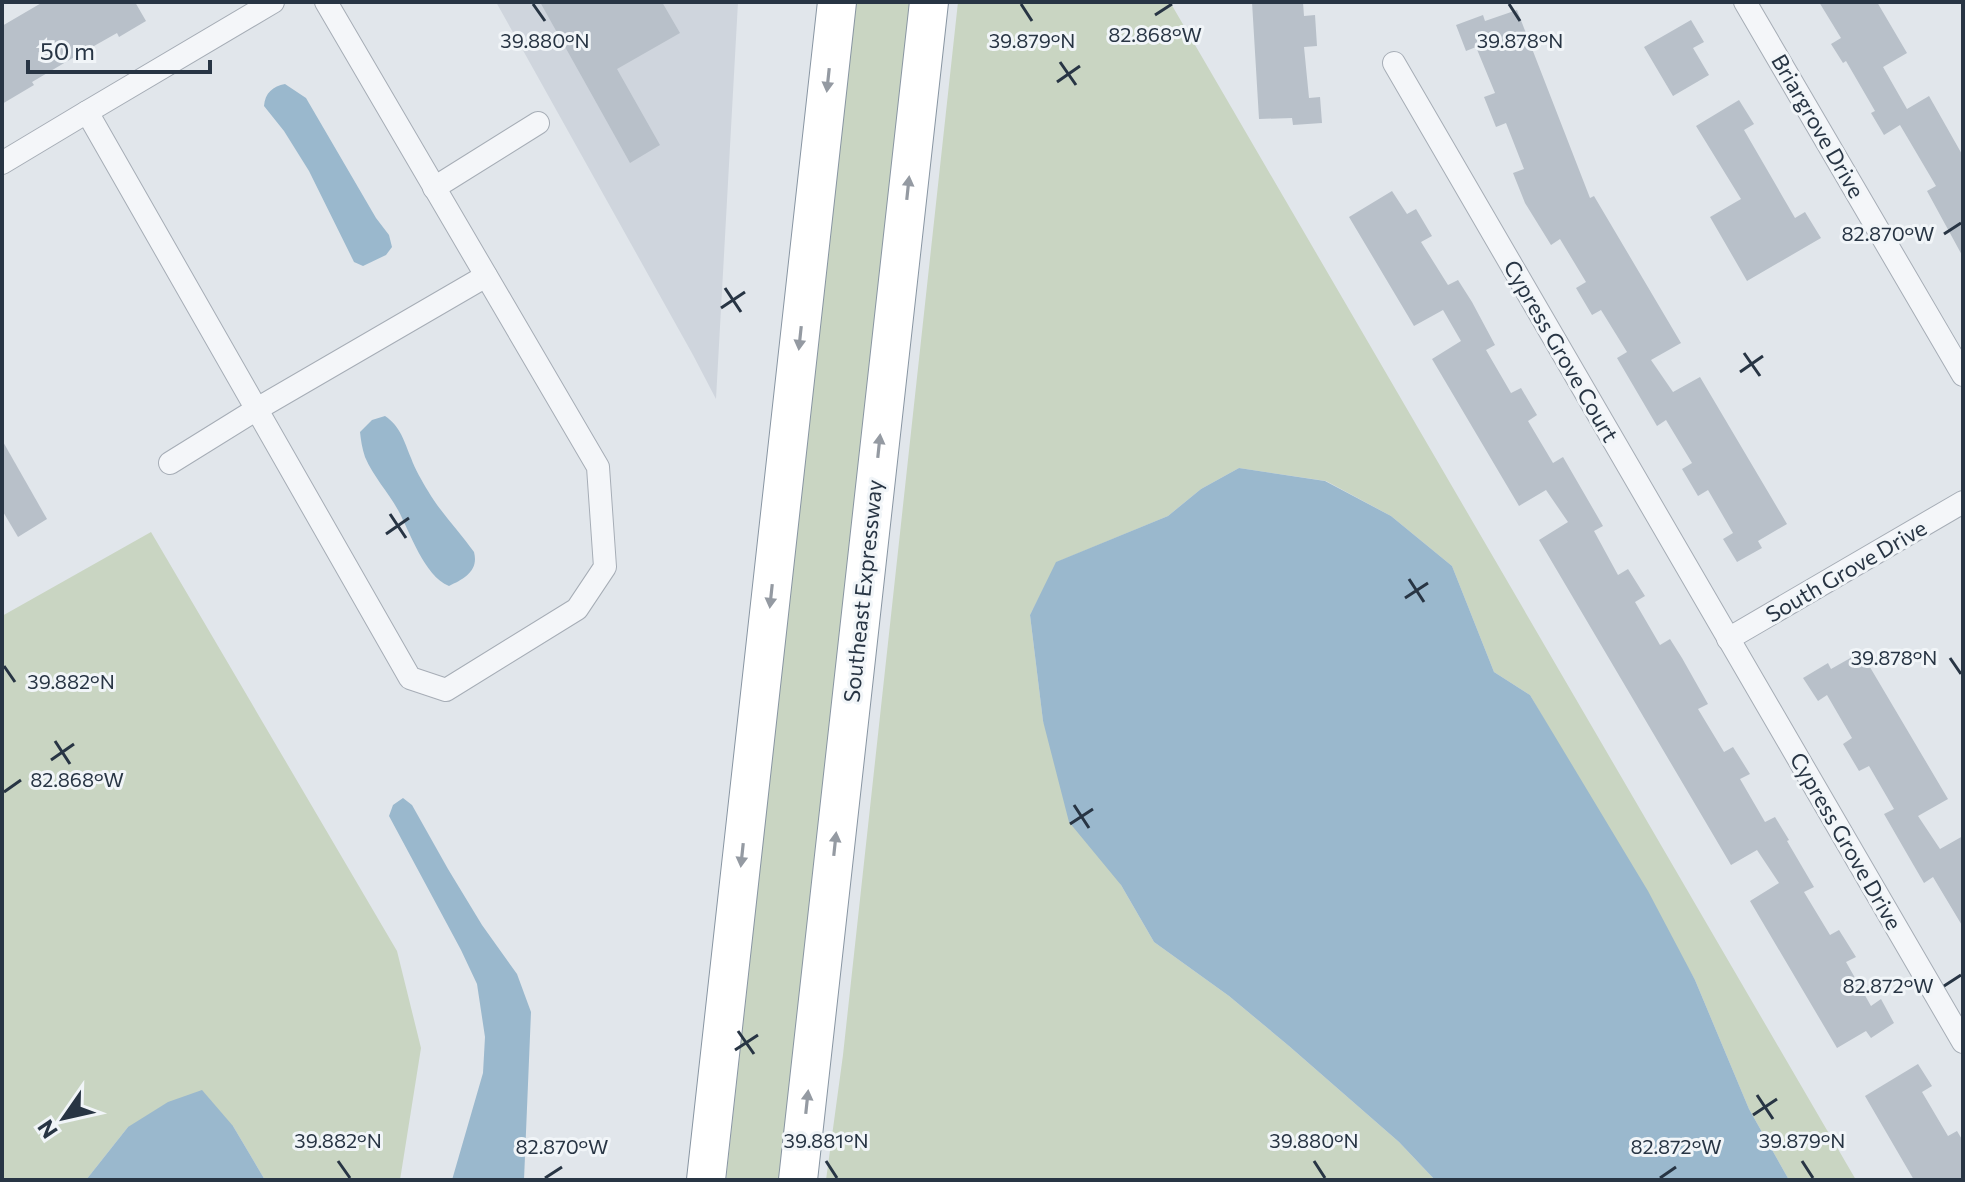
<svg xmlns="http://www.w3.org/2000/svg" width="1965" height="1182" viewBox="0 0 1965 1182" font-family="Commissioner,sans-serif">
	<rect width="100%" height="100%" fill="#e1e6eb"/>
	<path fill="#cfd5dd" d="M496,2h242l-22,397 -23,-44z"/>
	<g fill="#c9d5c2">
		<path d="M855,2h57l-131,1178h-55z"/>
		<path d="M958,2h212l686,1178h-67l-40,-71 -54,-129 -165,-285 -36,-23 -42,-106 -61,-50 -65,-35 -87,-13 -38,21 -33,27 -111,46 -27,53 13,106 78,164 33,57 75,54 60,50 110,96 36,38h-609l17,-125z"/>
		<path d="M151,532l246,419 24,97 -21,132h-135l-32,-54 -105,1 -42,53h-84v-564z"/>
	</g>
	<g fill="#9ab8cd">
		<path d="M285,84l21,14 70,120 13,17 3,12 -6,8 -23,11 -9,-4 -45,-91 -25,-40 -20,-25c1,-13 9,-20 21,-22z"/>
		<path d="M385,416c16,11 19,25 26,42 4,11 11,23 17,33 13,22 31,40 46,61 5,19 -10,27 -25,34 -25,-10 -39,-54 -51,-76 -10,-18 -25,-34 -33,-53 -3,-9 -4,-16 -5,-25l12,-12z"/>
		<path d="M1239,468l86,13 66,35 61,50 42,106 36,23 118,196 47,89 54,129 40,71h-354l-36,-38 -110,-96 -60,-50 -75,-54 -33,-57 -52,-63 -26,-101 -13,-106 26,-53 112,-46 33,-27z"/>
		<path d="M403,798l9,7 36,64 34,56 35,49 14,38 -7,168h-72l31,-107 2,-36 -8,-53 -16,-34 -72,-134 4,-11z"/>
		<path d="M202,1090l31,36 32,54h-179l42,-53 40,-25z"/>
	</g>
	<g fill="#b8c0c9">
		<path d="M43,2h92l11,19 -27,16 -2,-4 -46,26 -39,23 2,3 -32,19v-78z"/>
		<path d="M540,2h122l18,31 -63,36 43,76 -30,18z"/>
		<path d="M1252,2h51l1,14 11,-1 2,31 -13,1 5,51 11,-1 2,26 -29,2 -1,-7 -33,1z"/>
		<path d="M1819,2h58l30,51 -24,14 24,42 22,-13 34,60v101l-36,-66 9,-5 -36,-61 -16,10 -13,-22 4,-2 -29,-50 -3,2 -12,-19 10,-6z"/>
		<path d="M1517,10l73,188 4,-2 87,147 -30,17 22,32 27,-15 87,147 -29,17 4,7 -25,14 -14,-23 10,-6 -25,-43 -10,6 -16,-27 10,-6 -26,-43 -9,6 -40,-68 10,-6 -26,-42 -9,5 -16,-27 10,-6 -26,-43 -9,6 -26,-42 -12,-30 11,-4 -18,-46 -10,4 -12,-30 11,-4 -19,-46 -10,4 -10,-26 27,-10 2,6z"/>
		<path d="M1691,20l13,22 -11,6 16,27 -36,21 -29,-49z"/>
		<path d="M1739,100l15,24 -10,6 51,88 10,-6 16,26 -74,43 -37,-64 31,-18 -45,-73z"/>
		<path d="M1392,191l15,23 9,-5 16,27 -11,6 27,43 10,-5 14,22 23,43 -9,5 25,43 10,-5 16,27 -9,6 25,42 10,-6 40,69 -9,5 24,44 10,-6 17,27 -10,6 25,43 10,-6 12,19 26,46 -10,5 26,43 9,-5 17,27 -10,5 25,43 10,-5 14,23 -2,1 27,46 -10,5 26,43 9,-5 17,27 -10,5 25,44 10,-7 13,24 -23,15 -5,-7 -29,17 -87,-147 29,-18 -22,-33 -26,15 -192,-325 29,-18 -22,-32 -27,16 -87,-147 29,-18 -18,-31 -29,16 -65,-109z"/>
		<path d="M2,440l45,79 -29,18 -16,-27z"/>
		<path d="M1861,652l87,147 -30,17 22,33 23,-13v91l-30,-50 -9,6 -14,-24 -26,-45 10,-5 -25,-43 -10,5 -16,-27 9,-6 -25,-43 -9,6 -15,-23 25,-15 3,6z"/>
		<path d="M1918,1064l14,22 -10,6 26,44 9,-5 6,10v39h-49l-49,-84z"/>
	</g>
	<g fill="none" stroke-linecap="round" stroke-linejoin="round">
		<defs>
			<g id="street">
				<path d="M273,2l-186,110 323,566 36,12 131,-81 28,-42 -7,-100 -272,-465"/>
				<path d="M1745,2l218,373"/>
				<path d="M1394,63l569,979"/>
				<path d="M2,163l85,-51"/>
				<path d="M434,188l104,-65"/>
				<path d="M170,463l87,-54 229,-133"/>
				<path d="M1728,639l235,-137"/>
			</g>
			<g id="highway">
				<path d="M706,1180l131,-1178"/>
				<path d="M798,1180l131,-1178"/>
			</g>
		</defs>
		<use href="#street" stroke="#a6adb6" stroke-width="24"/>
		<use href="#highway" stroke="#8895a2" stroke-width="40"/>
		<use href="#street" stroke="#f4f6f9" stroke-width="22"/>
		<use href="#highway" stroke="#fff" stroke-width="38"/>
	</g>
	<defs><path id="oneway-solid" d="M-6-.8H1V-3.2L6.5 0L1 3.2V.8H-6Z" transform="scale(2)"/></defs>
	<g fill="#949aa2">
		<use href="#oneway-solid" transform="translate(828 80) rotate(96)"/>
		<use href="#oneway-solid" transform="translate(908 188) rotate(-84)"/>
		<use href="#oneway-solid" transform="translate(800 338) rotate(96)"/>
		<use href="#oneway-solid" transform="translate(879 446) rotate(-84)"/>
		<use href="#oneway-solid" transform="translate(771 596) rotate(96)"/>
		<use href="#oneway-solid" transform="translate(835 844) rotate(-84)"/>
		<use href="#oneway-solid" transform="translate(742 855) rotate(96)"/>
		<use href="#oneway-solid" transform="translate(807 1102) rotate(-84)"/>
	</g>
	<path fill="none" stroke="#283544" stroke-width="3" d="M533,4l12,17M1021,4l11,17M1509,4l11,17M1155,15l17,-11M1060,62l16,23M1057,82l23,-16M1944,234l17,-11M725,288l16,24M721,308l24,-16M1744,353l16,23M1740,372l23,-16M390,514l16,24M386,534l23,-16M1409,579l15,23M1405,598l23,-15M1950,658l11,16M4,666l11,16M55,741l15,23M51,760l23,-16M4,792l17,-12M1074,805l15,23M1070,824l23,-15M1944,986l17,-11M738,1031l16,23M735,1050l23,-15M1757,1095l16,24M1753,1115l24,-16M338,1161l12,17M826,1161l11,17M1314,1161l11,17M1802,1161l11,17M545,1178l17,-11M1660,1178l16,-11"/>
	<g text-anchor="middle" stroke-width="6" stroke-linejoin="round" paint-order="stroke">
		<g font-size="22" fill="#283544" stroke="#f1f5f8">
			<text transform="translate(1818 126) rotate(60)" y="8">Briargrove Drive</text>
			<text transform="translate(1561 351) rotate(60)" y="8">Cypress Grove Court</text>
			<text transform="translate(1846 571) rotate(-30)" y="8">South Grove Drive</text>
			<text transform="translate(863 591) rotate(-84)" y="8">Southeast Expressway</text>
			<text transform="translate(1846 841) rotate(60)" y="8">Cypress Grove Drive</text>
		</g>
	</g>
	<g font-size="20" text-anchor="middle" fill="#283544" stroke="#f1f5f8" stroke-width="6" stroke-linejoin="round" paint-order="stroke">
		<text x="1155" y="42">82.868°W</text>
		<text x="545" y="48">39.880°N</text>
		<text x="1032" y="48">39.879°N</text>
		<text x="1520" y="48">39.878°N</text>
		<text x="1888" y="241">82.870°W</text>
		<text x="1894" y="665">39.878°N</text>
		<text x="71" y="689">39.882°N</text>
		<text x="77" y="787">82.868°W</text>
		<text x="1888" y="993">82.872°W</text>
		<text x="338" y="1148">39.882°N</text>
		<text x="826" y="1148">39.881°N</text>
		<text x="1314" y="1148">39.880°N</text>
		<text x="1802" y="1148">39.879°N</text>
		<text x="562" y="1154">82.870°W</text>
		<text x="1676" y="1154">82.872°W</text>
	</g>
	<rect width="1965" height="1182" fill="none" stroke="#283544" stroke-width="8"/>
	<g transform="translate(64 1118) rotate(236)" stroke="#f1f5f8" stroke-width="6" paint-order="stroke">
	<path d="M0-6L14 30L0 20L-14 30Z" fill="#283544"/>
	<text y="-12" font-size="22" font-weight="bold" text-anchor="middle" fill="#283544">N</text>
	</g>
	<path d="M28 60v12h182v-12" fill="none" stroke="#283544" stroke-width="4"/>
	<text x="40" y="60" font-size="24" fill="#283544" stroke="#f1f5f8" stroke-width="6" paint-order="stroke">50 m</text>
</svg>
